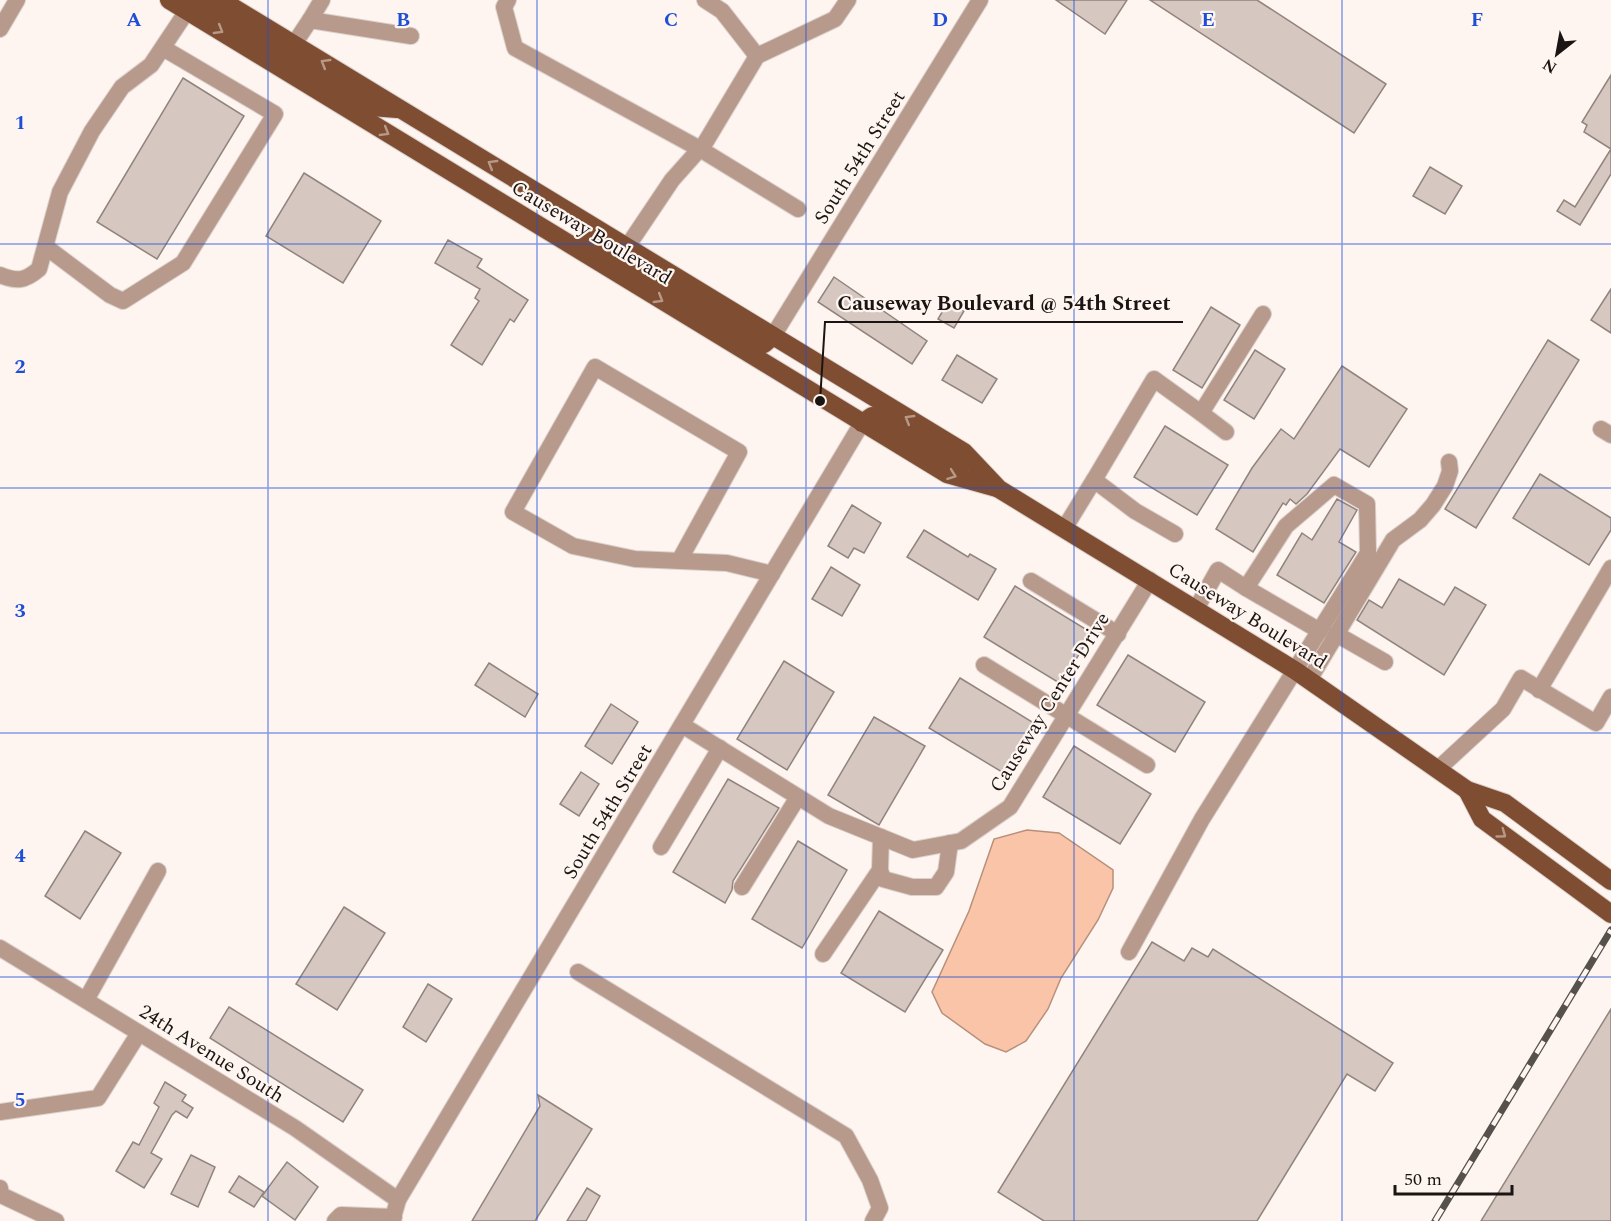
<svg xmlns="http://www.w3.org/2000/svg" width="1611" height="1221" viewBox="0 0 1611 1221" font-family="Spectral,serif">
	<rect width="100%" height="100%" fill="#fef5f0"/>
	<path fill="#fac4a8" stroke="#b7907b" stroke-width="1.5" d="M1027,830l32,3 54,37v18l-15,32 -37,58 -13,31 -22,32 -20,11 -21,-8 -43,-31 -10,-21 37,-81 25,-72z"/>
	<g fill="#d6c8c0" stroke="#91847e" stroke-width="1.5">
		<path d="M1056,0h71l-22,34z"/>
		<path d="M1150,0h107l129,84 -32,49z"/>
		<path d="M1611,75v99l-31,51 -23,-14 7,-11 11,7 36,-58 -27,-17 3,-7 -5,-3z"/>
		<path d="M183,78l61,38 -87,143 -60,-37z"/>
		<path d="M1430,167l32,19 -17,28 -32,-18z"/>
		<path d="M304,173l77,48 -38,62 -77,-47z"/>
		<path d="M448,240l34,19 -5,8 51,33 -14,22 -4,-3 -28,46 -31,-20 28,-44 -4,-3 5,-9 -45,-26z"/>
		<path d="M834,277l93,64 -15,23 -94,-62z"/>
		<path d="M1611,289v44l-20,-13z"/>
		<path d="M948,302l16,9 -10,17 -16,-9z"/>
		<path d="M1211,307l29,18 -38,63 -29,-18z"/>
		<path d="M1548,340l31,20 -103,168 -31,-19z"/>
		<path d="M1255,350l30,19 -31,50 -30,-19z"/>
		<path d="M957,355l40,24 -15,24 -40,-23z"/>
		<path d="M1342,366l65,43 -38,58 -29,-18 -33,45 -11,10 -6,-5 -4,6 -3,-2 -30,49 -37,-23 36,-61 29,-39 13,10z"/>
		<path d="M1165,426l63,39 -31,50 -63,-38z"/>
		<path d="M1540,474l71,44v12l-22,35 -76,-47z"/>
		<path d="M1337,499l20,11 -18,32 17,10 -32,51 -47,-28 25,-42 10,7z"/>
		<path d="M852,505l29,18 -17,30 -10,-5 -6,10 -20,-12z"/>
		<path d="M924,530l44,27 2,-3 26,15 -18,31 -71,-43z"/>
		<path d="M831,567l29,18 -18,31 -30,-17z"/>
		<path d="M1399,579l45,26 11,-18 31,18 -42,70 -87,-55 12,-20 13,8z"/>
		<path d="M1015,586l77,47 -31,51 -77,-47z"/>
		<path d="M1128,655l77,47 -30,50 -78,-47z"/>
		<path d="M784,661l50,31 -47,78 -50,-31z"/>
		<path d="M489,663l49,31 -13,23 -50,-32z"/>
		<path d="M960,678l77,47 -30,50 -78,-47z"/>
		<path d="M611,704l27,18 -26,42 -27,-18z"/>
		<path d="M874,717l51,29 -46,79 -51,-30z"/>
		<path d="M1074,746l77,48 -31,50 -77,-47z"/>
		<path d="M581,772l18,12 -20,32 -19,-12z"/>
		<path d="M728,779l51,29 -46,73 -1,9 -7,13 -52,-31z"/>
		<path d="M85,831l36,22 -41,66 -35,-23z"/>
		<path d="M798,841l49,29 -45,78 -50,-29z"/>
		<path d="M344,907l41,26 -48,77 -41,-26z"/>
		<path d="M879,911l64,39 -38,62 -64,-39z"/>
		<path d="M1152,942l32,19 8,-13 16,9 5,-8 180,114 -18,28 -28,-17 -90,147h-213l-46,-29z"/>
		<path d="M428,984l24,15 -26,43 -23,-15z"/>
		<path d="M229,1007l134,83 -20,32 -133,-84z"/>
		<path d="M1611,1009v212h-130z"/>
		<path d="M165,1082l21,13 -4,6 11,7 -6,10 -11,-7 -4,4 -21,38 11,6 -18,29 -28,-17 17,-29 6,3 20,-38 -5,-4z"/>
		<path d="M538,1095l54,34 -57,92h-63l68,-115z"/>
		<path d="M191,1155l24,12 -17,40 -27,-13z"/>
		<path d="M287,1162l31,25 -23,33 -33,-24z"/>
		<path d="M239,1176l25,16 -10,15 -25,-15z"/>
		<path d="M587,1188l13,8 -14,25h-19z"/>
	</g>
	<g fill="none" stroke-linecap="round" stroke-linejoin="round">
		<defs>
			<g id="minor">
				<path d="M508,0l-4,7 11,41 185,101 98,60"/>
				<path d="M705,0l17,11 35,45"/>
				<path d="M310,20l12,-20"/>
				<path d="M0,29l17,-29"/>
				<path d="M294,44l16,-24 101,16"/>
				<path d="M46,247l64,48 13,6 60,-38 92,-149 -112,-66"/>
				<path d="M627,247l45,-67 33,-37 52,-87 78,-37 13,-19"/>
				<path d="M0,275c17,7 25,6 39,-6l21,-77 32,-61 30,-44 29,-22 36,-54"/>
				<path d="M773,336l207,-336"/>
				<path d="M1201,413l25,19"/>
				<path d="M1601,429l10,6"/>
				<path d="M1094,480l60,-101 47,34 62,-99"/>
				<path d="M1064,529l30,-49 41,31 40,23"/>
				<path d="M679,561l60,-109 -144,-85 -82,145 60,34 62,13 92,4 45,11"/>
				<path d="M1031,581l87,53"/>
				<path d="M1246,588l74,43"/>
				<path d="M1336,634l49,28"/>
				<path d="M984,665l163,100"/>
				<path d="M1309,680l84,-140 27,-20 13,-15 12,-19 5,-15 -1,-9"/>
				<path d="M1539,690l72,-122"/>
				<path d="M682,725l147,91 84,34 48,-9 49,-34 140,-227"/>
				<path d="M1438,769l65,-60 18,-31 75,45 15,-26"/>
				<path d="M881,837l-1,33 3,9 29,8h24l10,-15 4,-29"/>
				<path d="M661,847l59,-99"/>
				<path d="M742,887l56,-90"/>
				<path d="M0,948l295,180 103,72"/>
				<path d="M1129,952l73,-133 166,-266 -1,-49 -33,-19 -48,41 -40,62 -28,-18 -22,39"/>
				<path d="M823,954l57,-84"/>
				<path d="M578,972l268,164 24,44 10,28 -7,13"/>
				<path d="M86,1000l72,-129"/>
				<path d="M0,1112l98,-14 41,-65"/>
				<path d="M0,1188l1,7 55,26"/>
				<path d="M335,1221l6,-6 53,2"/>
				<path d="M392,1221l6,-21 464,-777"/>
			</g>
			<g id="major">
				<path d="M169,0l778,474 50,14"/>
				<path d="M195,0l176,107 26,2"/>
				<path d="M221,0l743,452 35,37 297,182 171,119 38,13 106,78"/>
				<path d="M586,241l166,97 12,6 9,-8"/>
				<path d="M862,423l10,-7 8,2 58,36 29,8"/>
				<path d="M1467,790l15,29 129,95"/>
			</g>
		</defs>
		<use href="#minor" stroke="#dad1cd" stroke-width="18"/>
		<use href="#major" stroke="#dad1cd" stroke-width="20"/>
		<use href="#minor" stroke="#b79a8b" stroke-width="16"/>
		<use href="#major" stroke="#7e4d32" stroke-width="18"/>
		<defs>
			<path id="rail" d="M1435,1221l176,-291"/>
		</defs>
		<use href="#rail" stroke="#57514e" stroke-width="7"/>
		<use href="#rail" stroke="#fef5f0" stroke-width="4.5" stroke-dasharray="14" stroke-linecap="butt"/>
	</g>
	<defs><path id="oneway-chevron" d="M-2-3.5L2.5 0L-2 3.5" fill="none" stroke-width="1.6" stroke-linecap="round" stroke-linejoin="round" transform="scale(1.5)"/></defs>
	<g stroke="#b89988">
		<use href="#oneway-chevron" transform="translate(219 30) rotate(31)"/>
		<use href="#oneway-chevron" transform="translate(325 63) rotate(-149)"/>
		<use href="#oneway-chevron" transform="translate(385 132) rotate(31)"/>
		<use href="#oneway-chevron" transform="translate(492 164) rotate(-149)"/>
		<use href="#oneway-chevron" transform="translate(659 299) rotate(31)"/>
		<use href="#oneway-chevron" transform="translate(909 419) rotate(-149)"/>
		<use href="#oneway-chevron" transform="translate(952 475) rotate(20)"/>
		<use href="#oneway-chevron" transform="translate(1502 834) rotate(36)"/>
	</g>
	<path fill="none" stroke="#1d4ed8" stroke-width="1.5" stroke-opacity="0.55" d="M268,0v1221M537,0v1221M806,0v1221M1074,0v1221M1342,0v1221M0,244h1611M0,488h1611M0,733h1611M0,977h1611"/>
	<g text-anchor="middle" stroke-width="4.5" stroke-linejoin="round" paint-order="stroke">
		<g font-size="20" fill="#1a1513" stroke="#fef5f0">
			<text transform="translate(859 157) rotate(-58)" y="7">South 54th Street</text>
			<text transform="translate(592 232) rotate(31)" y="7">Causeway Boulevard</text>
			<text transform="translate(1248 615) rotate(32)" y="7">Causeway Boulevard</text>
			<text transform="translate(1049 702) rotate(-58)" y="7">Causeway Center Drive</text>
			<text transform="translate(607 811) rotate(-59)" y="7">South 54th Street</text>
			<text transform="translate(212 1053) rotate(32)" y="7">24th Avenue South</text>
		</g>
	</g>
	<g font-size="20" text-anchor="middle" font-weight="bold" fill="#1d4ed8" stroke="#fef5f0" stroke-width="4.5" stroke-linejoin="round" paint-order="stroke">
		<text x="134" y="26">A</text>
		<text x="403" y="26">B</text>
		<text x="671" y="26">C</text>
		<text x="940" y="26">D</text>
		<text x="1208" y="26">E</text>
		<text x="1477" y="26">F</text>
		<text x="20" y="129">1</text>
		<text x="20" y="373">2</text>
		<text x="20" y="617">3</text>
		<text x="20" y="862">4</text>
		<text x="20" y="1106">5</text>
	</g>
	<path fill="none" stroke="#1a1513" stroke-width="2" d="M820 401L825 322H1183"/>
	<circle fill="#1a1513" stroke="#fef5f0" stroke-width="2" cx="820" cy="401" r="6"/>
	<g font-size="21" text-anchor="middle" font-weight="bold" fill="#1a1513" stroke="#fef5f0" stroke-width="4.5" stroke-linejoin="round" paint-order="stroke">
		<text x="1004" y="310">Causeway Boulevard @ 54th Street</text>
	</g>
	<g transform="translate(1557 54) rotate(211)" stroke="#fef5f0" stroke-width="4.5" paint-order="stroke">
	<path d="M0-4.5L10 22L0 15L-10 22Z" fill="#1a1513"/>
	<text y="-9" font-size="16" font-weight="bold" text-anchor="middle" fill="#1a1513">N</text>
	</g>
	<path d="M1395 1185v9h117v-9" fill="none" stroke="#1a1513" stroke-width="3"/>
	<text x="1404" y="1185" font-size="18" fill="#1a1513" stroke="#fef5f0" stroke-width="4.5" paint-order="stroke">50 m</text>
</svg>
